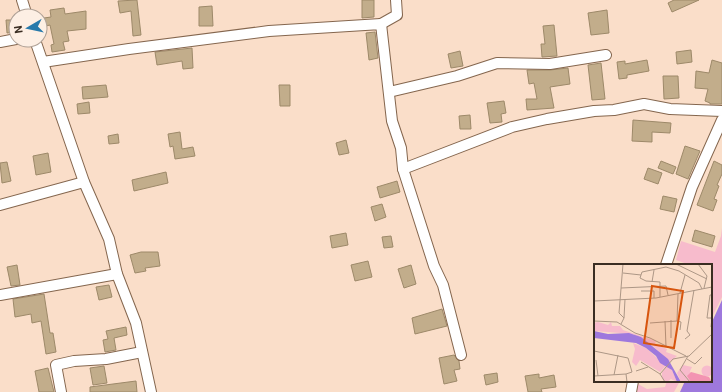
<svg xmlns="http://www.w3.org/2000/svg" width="722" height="392" viewBox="0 0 722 392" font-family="Roboto,sans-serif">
	<rect width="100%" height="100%" fill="#fadec9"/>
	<g fill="#f7bbcc">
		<path d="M722,228v69l-11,22v-54h-21l-14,-5 5,-19 34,11 6,-16z"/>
		<path d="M667,381h13l-6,11h-37l1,-8 9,5 18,-2z"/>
	</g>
	<path fill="#9e78dd" d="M722,300v92h-42l5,-11h26v-57z"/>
	<g fill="#c2ad8b" stroke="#9d8969">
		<path d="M137,0l4,35 -8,1 -2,-25 -11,2 -2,-12z"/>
		<path d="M362,0h12v17l-12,1z"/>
		<path d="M674,0h25l-27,12 -4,-9z"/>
		<path d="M212,6l1,20h-14v-19z"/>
		<path d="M64,8l1,6 21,-3v18l-19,2 2,10 -6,1 2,8 -13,2 -1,-7 3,-1 -4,-19 -4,1 -2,-8 7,-1 -1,-7z"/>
		<path d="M607,10l2,23 -18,2 -3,-22z"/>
		<path d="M6,20h10v12l-9,1z"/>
		<path d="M554,25l3,31 -15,1 -1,-13h4l-2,-18z"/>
		<path d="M375,32l3,26 -9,2 -3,-27z"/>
		<path d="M192,48l1,20 -10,1 -1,-8 -25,4 -2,-13z"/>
		<path d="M691,50l1,12 -15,2 -1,-12z"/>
		<path d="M460,51l3,15 -12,2 -3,-14z"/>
		<path d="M647,60l2,11 -22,4v3l-8,1 -2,-17 8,-1v3z"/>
		<path d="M712,60l10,3v41h-12v-1l-5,-2 3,-12 -13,-1 1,-17 13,2z"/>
		<path d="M601,63l4,36 -13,1 -4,-35z"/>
		<path d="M568,68l2,16 -20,3 4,21 -27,2 -1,-11h11l-3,-16 -5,1 -2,-14h23z"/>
		<path d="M663,76h15l1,22 -15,1z"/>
		<path d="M106,85l2,12 -25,2 -1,-12z"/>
		<path d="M279,85h11v21h-10z"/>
		<path d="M504,101l2,12 -5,1 1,8 -12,1 -3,-20z"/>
		<path d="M89,102l1,11 -12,1 -1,-10z"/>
		<path d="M470,115l1,14h-11l-1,-13z"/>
		<path d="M633,120l38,3 -1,10 -18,-1v10l-20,-1z"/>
		<path d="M180,132l2,17 11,-2 2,9 -20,3 -2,-13 -3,1 -2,-13z"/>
		<path d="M118,134l1,9 -10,1 -1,-8z"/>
		<path d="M346,140l3,13 -10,2 -3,-12z"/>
		<path d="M685,146l15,5 -12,28 -12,-5z"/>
		<path d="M48,153l3,19 -15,3 -3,-19z"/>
		<path d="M661,161l15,6 -3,7 -15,-6z"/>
		<path d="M714,161l8,4v9l-5,11 2,1 -5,13 3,1 -4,11 -16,-6z"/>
		<path d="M7,162l4,19 -9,2 -2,-20z"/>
		<path d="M648,168l14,5 -4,11 -14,-5z"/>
		<path d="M166,172l2,11 -34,8 -2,-11z"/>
		<path d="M397,181l3,11 -20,6 -3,-11z"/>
		<path d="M663,196l14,3 -3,13 -14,-3z"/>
		<path d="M382,204l4,13 -11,4 -4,-14z"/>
		<path d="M695,230l20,6 -3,11 -20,-6z"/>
		<path d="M346,233l2,12 -16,3 -2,-12z"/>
		<path d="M391,236l2,11 -9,1 -2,-11z"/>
		<path d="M141,252h17l2,14 -15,2 1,3 -11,2 -5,-18z"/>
		<path d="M368,261l4,16 -17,4 -4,-16z"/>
		<path d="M17,265l3,20 -9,1 -4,-19z"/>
		<path d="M411,265l5,19 -12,4 -6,-19z"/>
		<path d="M109,285l3,12 -13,3 -3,-13z"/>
		<path d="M44,294l6,39h3l3,19 -10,2 -5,-33 -9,2 -1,-9 -16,3 -2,-18z"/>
		<path d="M442,309l5,17 -32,8 -3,-16z"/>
		<path d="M126,327l1,8 -13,3 2,12 -11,2 -2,-12 5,-1 -2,-8z"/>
		<path d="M454,355l5,6 1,8 -6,1 3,11 -13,3 -5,-26z"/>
		<path d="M104,366l3,17 -14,2 -3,-17z"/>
		<path d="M48,368l6,24h-15l-4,-21z"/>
		<path d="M497,373l1,9 -12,3 -2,-10z"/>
		<path d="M539,374v4l15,-3 2,12 -15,2 1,3h-14l-3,-16z"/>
		<path d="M136,381l1,11h-47v-5z"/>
	</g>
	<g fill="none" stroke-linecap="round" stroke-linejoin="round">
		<defs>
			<g id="street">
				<path d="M22,0l5,16"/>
				<path d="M381,24l16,-9 -1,-15"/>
				<path d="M35,40l49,142 25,57 8,35 19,49 15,69"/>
				<path d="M0,42l16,-3"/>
				<path d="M43,62l86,-13 140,-18 112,-7 11,97 9,27 2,21 31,97 9,19 18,70"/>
				<path d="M389,92l68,-16 40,-13 53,1 56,-9"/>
				<path d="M403,169l109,-42 35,-8 47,-8 20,-1 30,-6 26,5 52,2"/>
				<path d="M0,205l84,-23"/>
				<path d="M666,265l26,-78 30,-67"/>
				<path d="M0,295l117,-21"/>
				<path d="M61,392l-5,-27 18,-4 32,-2 36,-7"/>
				<path d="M631,392l2,-11"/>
			</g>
		</defs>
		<use href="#street" stroke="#84664e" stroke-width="12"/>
		<use href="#street" stroke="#fff" stroke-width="10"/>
	</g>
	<g transform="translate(594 264)">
		<rect width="118" height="118" fill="#fadec9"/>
		<path d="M4,58l10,3 3,-3 1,4h8l3,4 33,11 -1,3 12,5 -1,3 11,4 -7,6 -17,-16 -20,-12 -39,-3v-8zM39,79l13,5 20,18 -6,6 -20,-12 -4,6 -4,-4 3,-13zM89,101l9,2 -2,4 1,11h-10l-4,-9zM107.5 107a5.5 5.5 0 1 1 11 0a5.5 5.5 0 1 1-11 0ZM73,102l5,4 5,12 -6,-3 -4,3 -5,-3v-7z" fill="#f7bbcc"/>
		<path d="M97,108l18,5 3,5h-21l-4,-6z" fill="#f394b2"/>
		<path d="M0,67l14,3 21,-1 12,4 27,22 13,23h-4l-5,-12 -12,-7 -4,-7 -10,-8 -10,-5 -42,-5z" fill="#9e78dd"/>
		<path fill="none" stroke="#ad9786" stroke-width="1" d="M82,0l31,15M104,0l9,12 -3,12M29,9l18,2 1,-3 24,-5 13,4 20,12 3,6M47,11l-1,3 6,3 14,1v15M58,18l2,-12M27,24l45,-2 2,9M47,27h13v7M86,29l5,-18M0,37l62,-3 56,-11M30,54l1,-19M77,56v18M0,57l23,1 18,11 15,5 36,18M71,57l1,26M83,57l4,1 -1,8M56,59l27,-2 1,-27M27,60l3,-6 -5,-5 4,-49M117,63l1,-9h-5l3,-23h2M91,75l5,-4 -3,-4 7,-41M0,87l34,7 4,14 -6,2M94,92l-8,14 10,12M95,92l23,-22M93,95l8,5 7,-7M2,96l2,16M47,98l19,12M42,107l12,-4M20,111l4,-20M0,112l32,-2 1,8M71,118l-5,-8 13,-15 16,-3"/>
		<path fill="#d7550e" fill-opacity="0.15" stroke="#d7550e" stroke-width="2" d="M58,22l31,5 -9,57 -30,-5z"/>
		<rect width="118" height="118" fill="none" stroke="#3a2d22" stroke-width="2"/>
	</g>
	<g transform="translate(28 28) rotate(261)"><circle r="19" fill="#fdefe4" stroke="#afa196"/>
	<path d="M0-3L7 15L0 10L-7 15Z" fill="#287aab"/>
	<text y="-6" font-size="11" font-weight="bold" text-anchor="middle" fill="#3a2d22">N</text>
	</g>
</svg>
